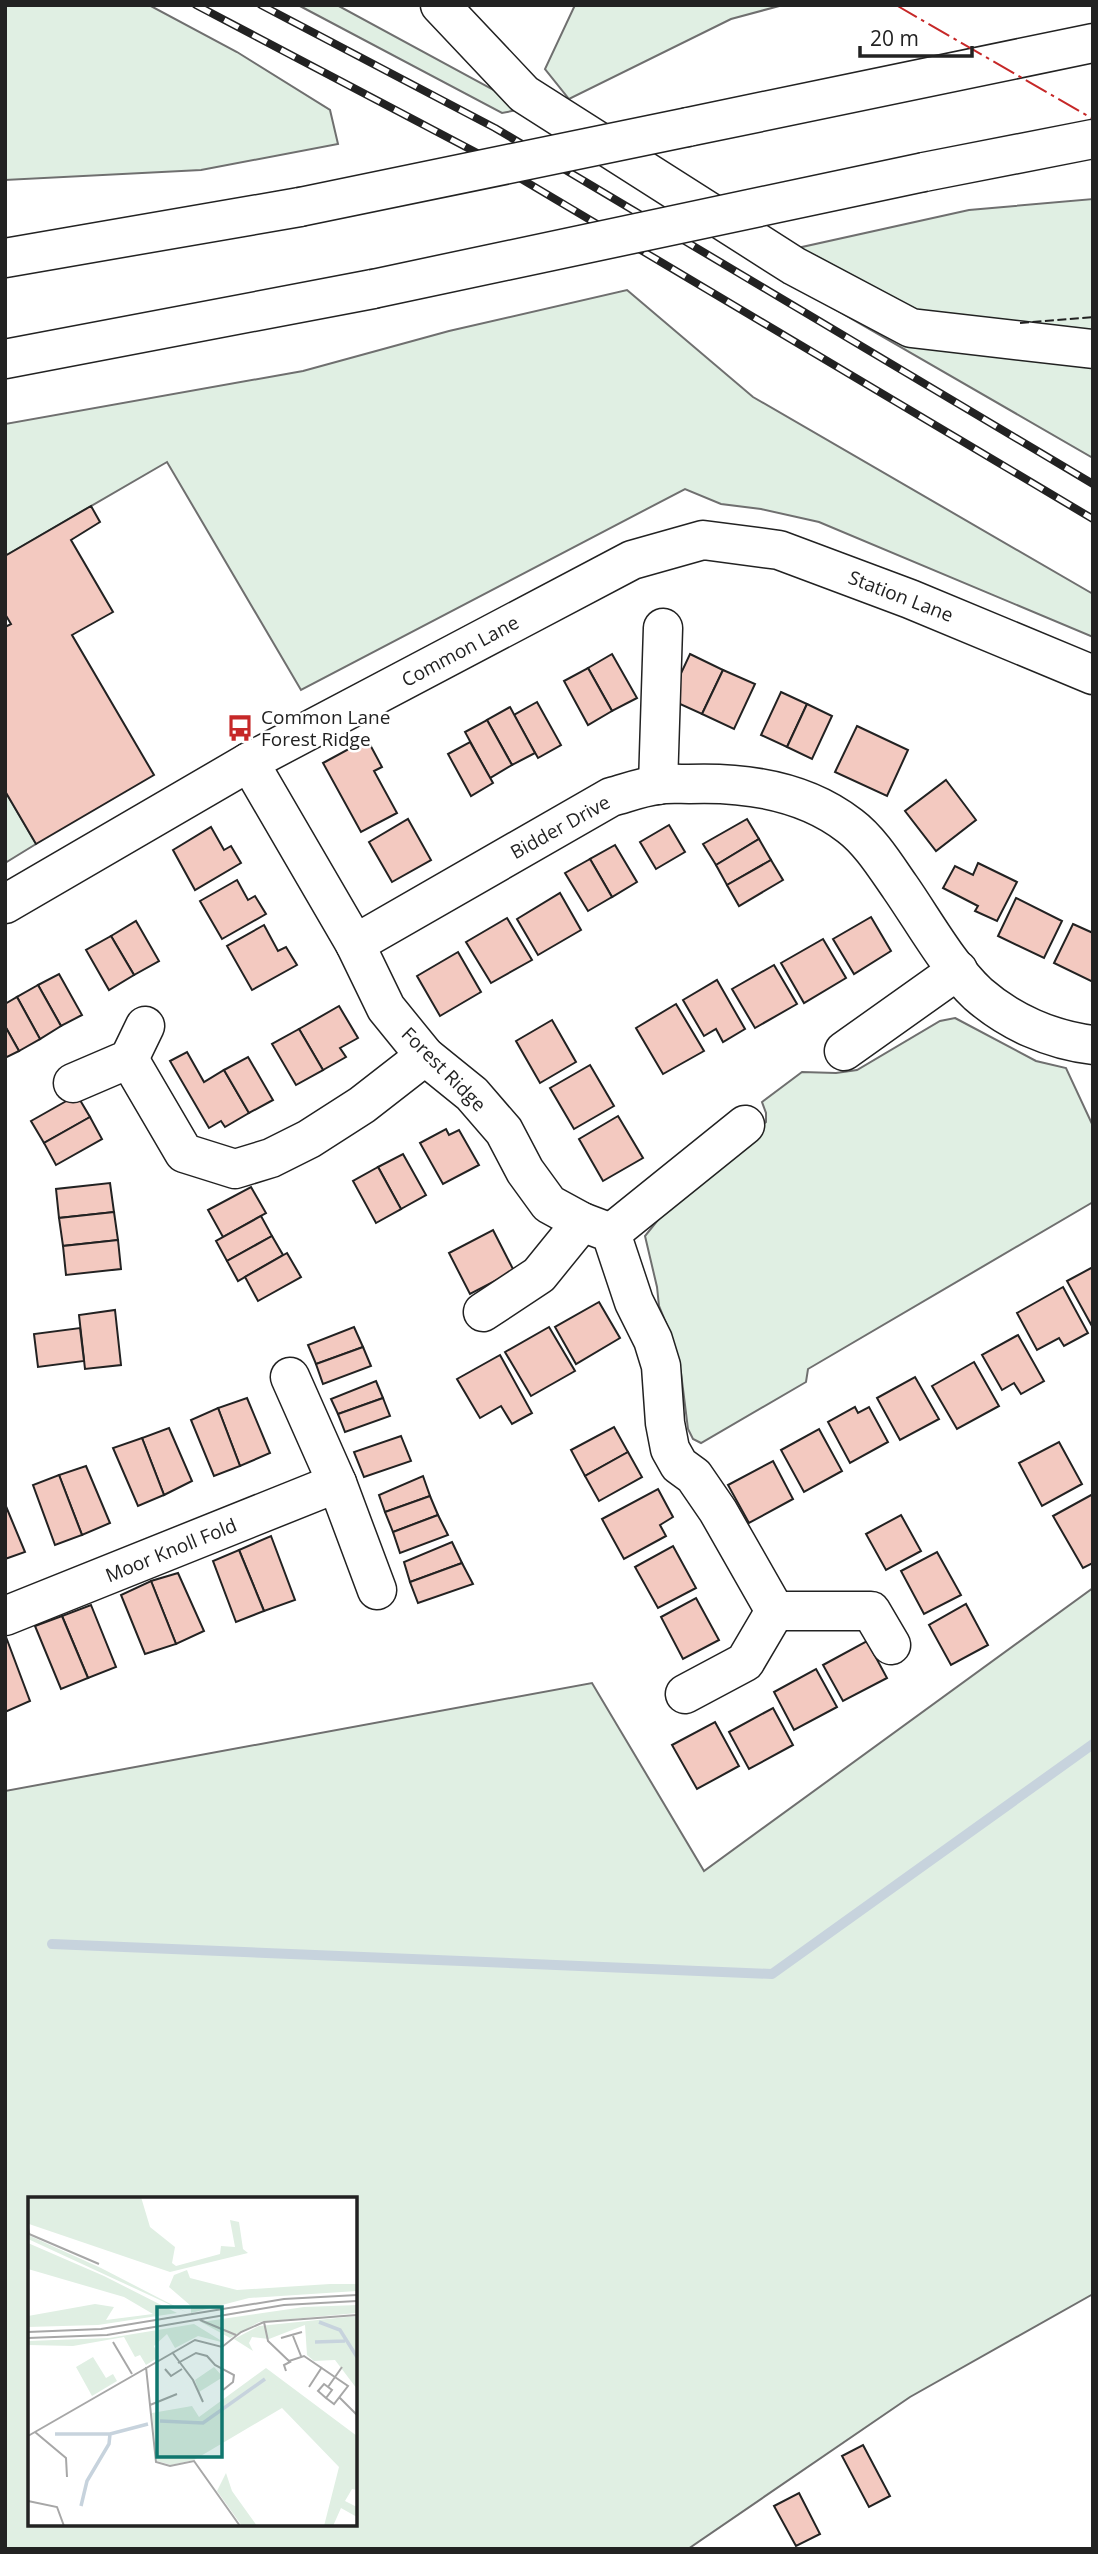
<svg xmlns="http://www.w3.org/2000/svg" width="1098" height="2554" viewBox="0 0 1098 2554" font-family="'Open Sans',sans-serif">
	<rect width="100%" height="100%" fill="#fff"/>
	<g fill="#e0efe3" stroke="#6f6f6f" stroke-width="2" fill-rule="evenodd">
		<path d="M5,5h144l88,47 93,58 8,34 -137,26 -196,10z"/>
		<path d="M298,5h39l190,103 -25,5z"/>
		<path d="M575,5h208l-52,14 -162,80 -24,-30z"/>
		<path d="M1093,199v259l-345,-199 221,-49z"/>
		<path d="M627,290l126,107 340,197v43l-274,-115 -58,-13 -40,-5 -36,-15 -384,201 -134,-228 -162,94v-132l298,-53 146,-40z"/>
		<path d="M5,791l31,53 -31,19z"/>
		<path d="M955,1018l81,43 30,7 27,58v76l-285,167 -2,13 -105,61 -8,-4 -5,-10 -7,-56 -9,-35 -13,-32 -2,-19 -12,-51 33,-41 88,-73v-9l-4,-11 40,-30 34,1 21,-3 83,-49z"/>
		<path d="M1093,1588v706l-183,103 -222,152h-683v-758l587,-108 112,188zM30,2199h325v325h-325z"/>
	</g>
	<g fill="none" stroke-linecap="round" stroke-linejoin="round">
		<path stroke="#c7d3dd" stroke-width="10" d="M52,1944l720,30 321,-230"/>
	</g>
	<g fill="#f3c9c0" stroke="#222" stroke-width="2">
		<path d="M91,506l9,16 -29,18 42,72 -41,23 82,140 -118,69 -31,-53v-164l6,-3 -6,-10v-58z"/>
		<path d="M612,654l25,44 -25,13 -24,-43z"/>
		<path d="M690,654l33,16 -21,44 -33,-15z"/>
		<path d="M588,668l24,43 -24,14 -24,-44z"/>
		<path d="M723,670l32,14 -21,45 -32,-15z"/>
		<path d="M781,692l26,12 -20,43 -26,-12z"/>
		<path d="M537,702l24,43 -23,13 -24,-43z"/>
		<path d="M807,704l25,12 -20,43 -25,-12z"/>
		<path d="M510,707l25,46 -23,12 -25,-45z"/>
		<path d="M487,720l25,45 -22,13 -25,-46z"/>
		<path d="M857,726l51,24 -21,46 -52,-24z"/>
		<path d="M367,739l15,28 -8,4 23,42 -36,19 -38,-69z"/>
		<path d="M470,742l23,41 -22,13 -23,-42z"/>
		<path d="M946,780l30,40 -40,31 -31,-40z"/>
		<path d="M408,819l23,41 -39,22 -23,-40z"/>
		<path d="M747,819l12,20 -43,26 -13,-21z"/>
		<path d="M669,825l16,27 -29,17 -16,-27z"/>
		<path d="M211,827l13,23 7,-4 10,17 -46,27 -22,-40z"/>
		<path d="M759,839l12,21 -44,25 -11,-20z"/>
		<path d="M615,845l22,37 -25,15 -22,-38z"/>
		<path d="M590,859l22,38 -24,14 -23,-38z"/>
		<path d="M771,860l12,20 -44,26 -12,-21z"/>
		<path d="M978,863l39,19 -20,39 -22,-10 3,-5 -35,-18 12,-22 18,9z"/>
		<path d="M237,880l11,20 7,-4 11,18 -44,25 -22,-38z"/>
		<path d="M560,893l21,37 -43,25 -21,-36z"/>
		<path d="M1016,898l46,23 -18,37 -46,-22z"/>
		<path d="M871,917l20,34 -37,23 -21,-35z"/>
		<path d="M507,918l25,42 -41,23 -25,-41z"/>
		<path d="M136,921l23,40 -25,14 -23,-39z"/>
		<path d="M1073,924l20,9v49l-39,-19z"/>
		<path d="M264,925l14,26 8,-4 11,18 -45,25 -25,-44z"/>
		<path d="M111,936l23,39 -25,15 -23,-40z"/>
		<path d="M823,939l23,39 -42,25 -23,-40z"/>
		<path d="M458,952l23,40 -41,24 -23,-40z"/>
		<path d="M774,965l23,39 -42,24 -23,-39z"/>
		<path d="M59,974l23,41 -21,11 -23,-41z"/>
		<path d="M717,980l28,49 -22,13 -7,-13 -12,7 -21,-36z"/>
		<path d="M38,985l23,41 -21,13 -23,-42z"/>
		<path d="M17,997l23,42 -21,12 -14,-25v-22z"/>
		<path d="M676,1004l28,47 -41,23 -27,-46z"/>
		<path d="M339,1006l19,32 -18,10 6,9 -23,13 -24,-41z"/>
		<path d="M552,1020l24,42 -36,21 -24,-42z"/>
		<path d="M5,1026l14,25 -14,7z"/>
		<path d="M299,1029l24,41 -27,15 -24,-41z"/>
		<path d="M187,1052l17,30 20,-12 25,43 -24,14 -4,-6 -12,7 -39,-67z"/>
		<path d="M248,1057l25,43 -24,13 -25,-43z"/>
		<path d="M590,1065l24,41 -40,23 -24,-41z"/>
		<path d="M77,1095l13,22 -46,26 -13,-22z"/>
		<path d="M618,1116l25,42 -40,23 -24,-42z"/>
		<path d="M90,1117l12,22 -46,26 -12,-22z"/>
		<path d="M446,1129l3,6 10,-5 20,35 -36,19 -23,-41z"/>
		<path d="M403,1154l23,41 -25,14 -23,-42z"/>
		<path d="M378,1167l23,42 -25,14 -23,-42z"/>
		<path d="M110,1183l4,29 -55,6 -3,-29z"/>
		<path d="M251,1187l15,26 -43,24 -15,-27z"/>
		<path d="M114,1212l4,28 -55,6 -4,-28z"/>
		<path d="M261,1216l11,20 -45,25 -11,-20z"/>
		<path d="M493,1230l21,41 -44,23 -21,-41z"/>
		<path d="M272,1236l11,19 -45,26 -11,-20z"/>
		<path d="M118,1240l3,29 -55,6 -3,-29z"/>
		<path d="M287,1253l14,24 -43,24 -13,-24z"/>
		<path d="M1093,1267v61l-26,-47z"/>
		<path d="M1063,1287l25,46 -24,13 -5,-8 -22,12 -20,-37z"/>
		<path d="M599,1302l21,36 -44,26 -21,-37z"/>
		<path d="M115,1310l6,55 -36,4 -6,-54z"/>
		<path d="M354,1327l9,20 -47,17 -8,-19z"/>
		<path d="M549,1327l26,44 -44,25 -26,-44z"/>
		<path d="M80,1328l4,33 -46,6 -4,-33z"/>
		<path d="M1018,1335l26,46 -23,13 -7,-11 -12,7 -20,-35z"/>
		<path d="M363,1347l8,19 -48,18 -7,-20z"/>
		<path d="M500,1355l32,58 -20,11 -11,-18 -21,12 -23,-39z"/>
		<path d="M974,1362l25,44 -42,23 -25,-43z"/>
		<path d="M915,1377l24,42 -39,21 -23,-42z"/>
		<path d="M376,1381l7,17 -45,16 -7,-15z"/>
		<path d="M247,1398l23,55 -30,13 -22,-58z"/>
		<path d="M383,1398l7,18 -45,16 -7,-18z"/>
		<path d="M855,1407l3,6 11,-6 19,35 -38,21 -22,-41z"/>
		<path d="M218,1408l22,58 -26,10 -23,-56z"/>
		<path d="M614,1427l14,25 -43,24 -14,-26z"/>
		<path d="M169,1428l23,53 -28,14 -22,-57z"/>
		<path d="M819,1429l23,42 -38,21 -23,-42z"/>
		<path d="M401,1436l10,25 -47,16 -10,-25z"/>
		<path d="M142,1438l22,57 -26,11 -25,-58z"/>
		<path d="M1059,1442l23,42 -40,22 -23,-43z"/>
		<path d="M628,1452l14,25 -43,24 -14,-25z"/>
		<path d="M773,1461l20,38 -44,24 -21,-38z"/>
		<path d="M86,1466l24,57 -28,12 -23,-60z"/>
		<path d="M59,1475l23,60 -27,10 -22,-60z"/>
		<path d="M423,1476l7,20 -45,16 -6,-17z"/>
		<path d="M658,1489l15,28 -13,8 6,11 -42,23 -22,-40z"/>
		<path d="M1093,1494v69l-10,5 -30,-52z"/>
		<path d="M430,1496l8,19 -45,17 -8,-20z"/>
		<path d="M5,1504l20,48 -20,7z"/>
		<path d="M438,1515l10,20 -48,18 -7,-21z"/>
		<path d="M901,1515l20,36 -35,19 -20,-36z"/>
		<path d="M271,1536l24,64 -31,11 -25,-61z"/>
		<path d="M452,1542l10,21 -52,19 -6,-20z"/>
		<path d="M673,1546l23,42 -38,20 -23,-41z"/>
		<path d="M239,1550l25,61 -28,11 -23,-61z"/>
		<path d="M937,1552l24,43 -37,19 -23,-43z"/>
		<path d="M462,1563l11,21 -55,19 -8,-21z"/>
		<path d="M178,1573l26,58 -28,13 -25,-63z"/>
		<path d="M151,1581l25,63 -31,10 -24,-59z"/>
		<path d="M696,1598l23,42 -36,19 -22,-42z"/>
		<path d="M966,1604l22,41 -37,20 -22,-40z"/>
		<path d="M91,1605l25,62 -28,11 -26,-62z"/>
		<path d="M62,1616l26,62 -27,11 -26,-63z"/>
		<path d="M6,1637l24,64 -25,11v-74z"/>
		<path d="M867,1641l20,37 -44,23 -20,-36z"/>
		<path d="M816,1669l21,38 -43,23 -20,-38z"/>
		<path d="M773,1708l20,37 -44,24 -20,-37z"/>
		<path d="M715,1722l24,44 -42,23 -25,-44z"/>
		<path d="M863,2445l27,51 -21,11 -27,-51z"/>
		<path d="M799,2493l21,41 -24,12 -22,-40z"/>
	</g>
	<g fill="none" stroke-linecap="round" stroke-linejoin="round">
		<defs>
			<g id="minor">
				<path d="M440,5l84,89 270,172 117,62 182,21"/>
				<path d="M249,762l106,182 31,64 39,48 47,38 32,37 21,40 24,33 33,18 29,11 23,69 19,38 8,26 4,57 5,26 9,16 15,11 24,35 57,100"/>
				<path d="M658,785l5,-157"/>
				<path d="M5,904l244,-142 383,-202 71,-20 76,10 131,49 183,76"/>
				<path d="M355,944l256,-147c15,-4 31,-10 46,-12 10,-2 22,-1 32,-1 56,-2 115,6 161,42 20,15 36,41 50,61 23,33 49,80 78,107 32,28 73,46 115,51"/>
				<path d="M844,1051l114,-81"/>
				<path d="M129,1059l55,94 51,16 36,-11 38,-19 53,-34 63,-49"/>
				<path d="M73,1083l56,-24 16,-33"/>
				<path d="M611,1233l134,-108"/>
				<path d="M483,1312l56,-37 43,-53"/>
				<path d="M290,1377l47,106 40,107"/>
				<path d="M775,1611h96l20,34"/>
				<path d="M5,1616l332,-133"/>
				<path d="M685,1694l60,-32 30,-51"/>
			</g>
			<g id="highway">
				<path d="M688,127l405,-84"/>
				<path d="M924,172l169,-33"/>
				<path d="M5,258l295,-51"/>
				<path d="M5,359l368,-70"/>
			</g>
		</defs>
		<use href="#minor" stroke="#222" stroke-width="41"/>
		<use href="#highway" stroke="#222" stroke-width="41"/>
		<use href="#minor" stroke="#fff" stroke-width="38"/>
		<use href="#highway" stroke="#fff" stroke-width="38"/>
		<defs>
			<g id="rail">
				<path d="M196,5l285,150 612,364"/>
				<path d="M261,5l234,123 598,356"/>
			</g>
		</defs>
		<use href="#rail" stroke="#222" stroke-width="8"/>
		<use href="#rail" stroke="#fff" stroke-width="5" stroke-dasharray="16" stroke-linecap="butt"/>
		<defs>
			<g id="highway-bridge">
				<path d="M300,207l388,-80"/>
				<path d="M373,289l551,-117"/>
			</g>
		</defs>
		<use href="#highway-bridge" stroke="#222" stroke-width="41" stroke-linecap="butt"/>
		<use href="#highway-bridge" stroke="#fff" stroke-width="38"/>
		<path stroke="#222" stroke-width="2" stroke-dasharray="9 3.5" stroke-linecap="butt" d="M1020,323l73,-6"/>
		<path stroke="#c62828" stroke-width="2" stroke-dasharray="24 5 3.5 5" stroke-linecap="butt" d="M896,5l197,114"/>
	</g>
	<defs>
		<symbol id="bus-bare" viewBox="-9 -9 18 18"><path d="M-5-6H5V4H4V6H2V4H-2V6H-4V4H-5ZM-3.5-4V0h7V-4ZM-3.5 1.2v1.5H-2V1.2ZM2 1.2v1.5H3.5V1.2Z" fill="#c62828" stroke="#fff" stroke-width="2.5" paint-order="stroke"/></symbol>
	</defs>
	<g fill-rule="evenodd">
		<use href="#bus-bare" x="221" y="709" width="38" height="38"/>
	</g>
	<g text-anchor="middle" stroke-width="5" stroke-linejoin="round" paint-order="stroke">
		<g font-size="19" fill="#222" stroke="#fff">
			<text transform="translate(901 596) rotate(21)" y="7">Station Lane</text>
			<text transform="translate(460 651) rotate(-28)" y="7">Common Lane</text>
			<text transform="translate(560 827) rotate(-29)" y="7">Bidder Drive</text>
			<text transform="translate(444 1069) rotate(45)" y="7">Forest Ridge</text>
			<text transform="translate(171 1550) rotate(-22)" y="7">Moor Knoll Fold</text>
		</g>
		<g font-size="19" fill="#222" stroke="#fff" text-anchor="start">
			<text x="261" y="724">Common Lane<tspan x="261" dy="22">Forest Ridge</tspan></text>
		</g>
	</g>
	<g transform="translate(28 2197)">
		<rect width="329" height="329" fill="#fff"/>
		<path d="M0,0h113l9,30 25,20 -3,16 4,3 44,-12 1,-8 14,1 -5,-27 9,2 4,27 5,4 -78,19 -141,-48zM0,38l73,33 87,45 -160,-74zM0,46l76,33 73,37 -79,12 -70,2v-11l67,-12 19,3 -8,13 47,-6 -29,-17 -96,-28zM159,73l3,8 47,12 93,-6h27v7l-108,7 -58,15v-7l-22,-19 5,-12zM329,108v8l-98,9 -29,16 -29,-16 103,-15zM329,119v73l-22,-29 -21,1 -7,-6 -2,-30 -36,14 -17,-2 -3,6 4,8 -19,-12 25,-13zM166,127l31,19 -27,-7 -23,12 -8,-14 -13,12 5,11 -13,8 -6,-10 -5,2 -11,-20 -51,9 -45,-1v-4l81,-3zM65,160l13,21 7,-4 4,7 -25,15 -16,-29zM186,170l9,10 -24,15 -4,-12zM238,171l91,68v54l-5,-1 -7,12 12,6v10l-16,-9 -8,18h-9l15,-59 -57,-59 -88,52 -23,5 -14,-4 -5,-48 40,-7 7,11zM198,276l6,18 25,35h-15l-25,-35z" fill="#e0efe3"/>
		<path fill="none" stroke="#c7d3dd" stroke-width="3.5" d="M291,125l21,8 17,27M287,145l30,-1M132,224l43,2 62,-44M27,237h55l38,-10M53,309l6,-25 22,-37 1,-10"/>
		<path fill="none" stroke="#a7a7a7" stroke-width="2" d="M0,31l1,6 70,30M172,123l36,15M236,125l4,19 22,21 -6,3 2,6M0,135l73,-3 183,-30 73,-4M265,139l8,20M0,141l79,-3 177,-30 73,-4M253,141l21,-6M85,145l19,32M144,155l21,28 10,22M261,164l15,-5 44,30 -14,18 -8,-6M150,166l18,-10 11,3 8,9 19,10 -1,7 -10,8M118,170l10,95 14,4 24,-5 46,65M137,172l6,7 11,-7M296,187l8,6 -6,8 -8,-7zM281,190l13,-20M300,190l14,-20M311,200l18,18M122,208l27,-11M7,235l31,26 1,19M0,239l167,-96 27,7 19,-15 23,-10 93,-7M0,304l29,6 7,19"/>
		<path fill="#0f766e" fill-opacity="0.15" stroke="#0f766e" stroke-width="3.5" d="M129,110h65v150h-65z"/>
		<rect width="329" height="329" fill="none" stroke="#222" stroke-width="3.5"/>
	</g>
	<rect width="1098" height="2554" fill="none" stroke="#222222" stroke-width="14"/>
	<path d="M860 46v10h112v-10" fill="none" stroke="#222222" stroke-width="3.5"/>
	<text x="870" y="46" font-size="21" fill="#222222" stroke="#ffffff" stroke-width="5" paint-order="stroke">20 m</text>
</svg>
